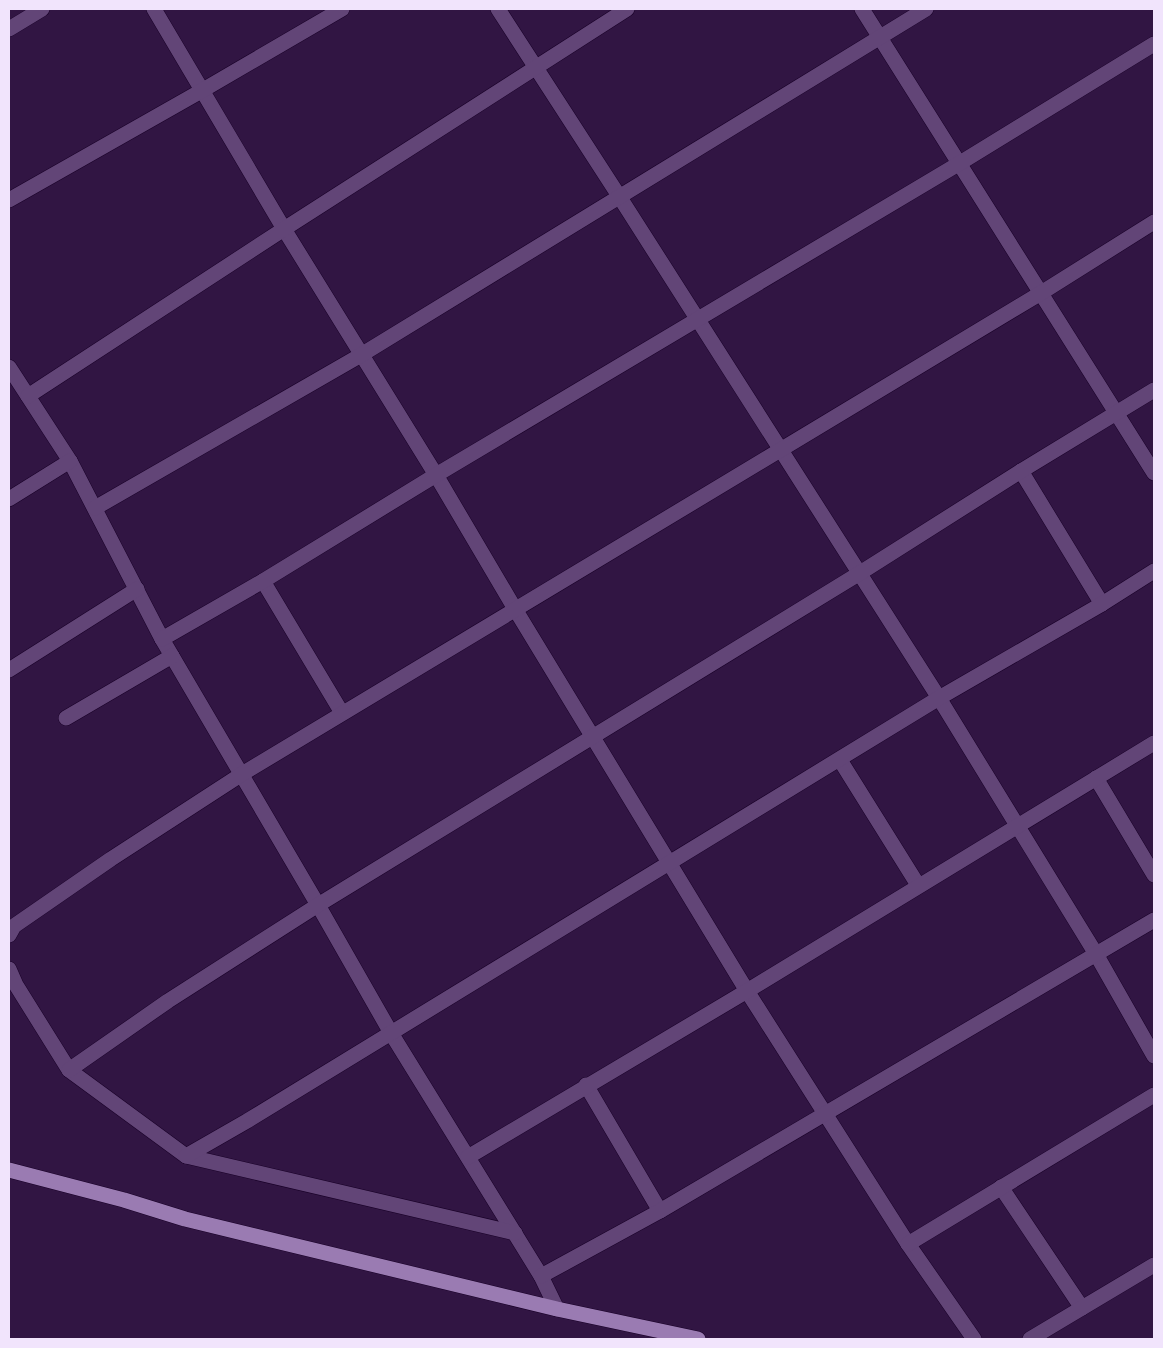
<svg xmlns="http://www.w3.org/2000/svg" width="1163" height="1348" viewBox="0 0 1163 1348" font-family="Mulish,sans-serif">
	<rect width="100%" height="100%" fill="#311543"/>
	<g fill="none" stroke-linecap="round" stroke-linejoin="round">
		<defs>
			<g id="minor">
				<path d="M154,9l130,220 152,246 79,134 232,382 161,253 66,95"/>
				<path d="M498,9l121,187 320,502 157,256 58,102"/>
				<path d="M862,9l292,464"/>
				<path d="M9,29l33,-20"/>
				<path d="M9,200l194,-110 139,-81"/>
				<path d="M9,367l61,94 92,178 156,266 73,128 150,243 16,33"/>
				<path d="M28,396l256,-167 343,-220"/>
				<path d="M1021,471l81,133"/>
				<path d="M9,499l61,-38"/>
				<path d="M95,508l266,-153 565,-346"/>
				<path d="M263,581l79,132"/>
				<path d="M162,639l101,-58 173,-106 524,-312 194,-119"/>
				<path d="M9,670l128,-81"/>
				<path d="M66,718l106,-62"/>
				<path d="M840,760l78,125"/>
				<path d="M1096,778l58,97"/>
				<path d="M9,935l5,-9 97,-67 131,-85 799,-481 113,-71"/>
				<path d="M9,969l7,16 53,85 117,86 329,77"/>
				<path d="M69,1070l99,-69 150,-96 542,-332 161,-102 133,-81"/>
				<path d="M586,1085l74,126"/>
				<path d="M186,1156l61,-35 692,-423 163,-94 52,-33"/>
				<path d="M468,1157l279,-166 407,-248"/>
				<path d="M1001,1187l81,121"/>
				<path d="M908,1244l246,-149"/>
				<path d="M541,1276l119,-65 494,-291"/>
				<path d="M1030,1339l124,-74"/>
			</g>
			<path id="major" d="M9,1170l115,30 61,19 372,90 141,30"/>
		</defs>
		<use href="#minor" stroke="#190028" stroke-width="16"/>
		<use href="#major" stroke="#190028" stroke-width="16"/>
		<use href="#minor" stroke="#624577" stroke-width="15"/>
		<use href="#major" stroke="#9a7bb2" stroke-width="15"/>
	</g>
	<rect width="1163" height="1348" fill="none" stroke="#f1e4fc" stroke-width="20"/>
</svg>
